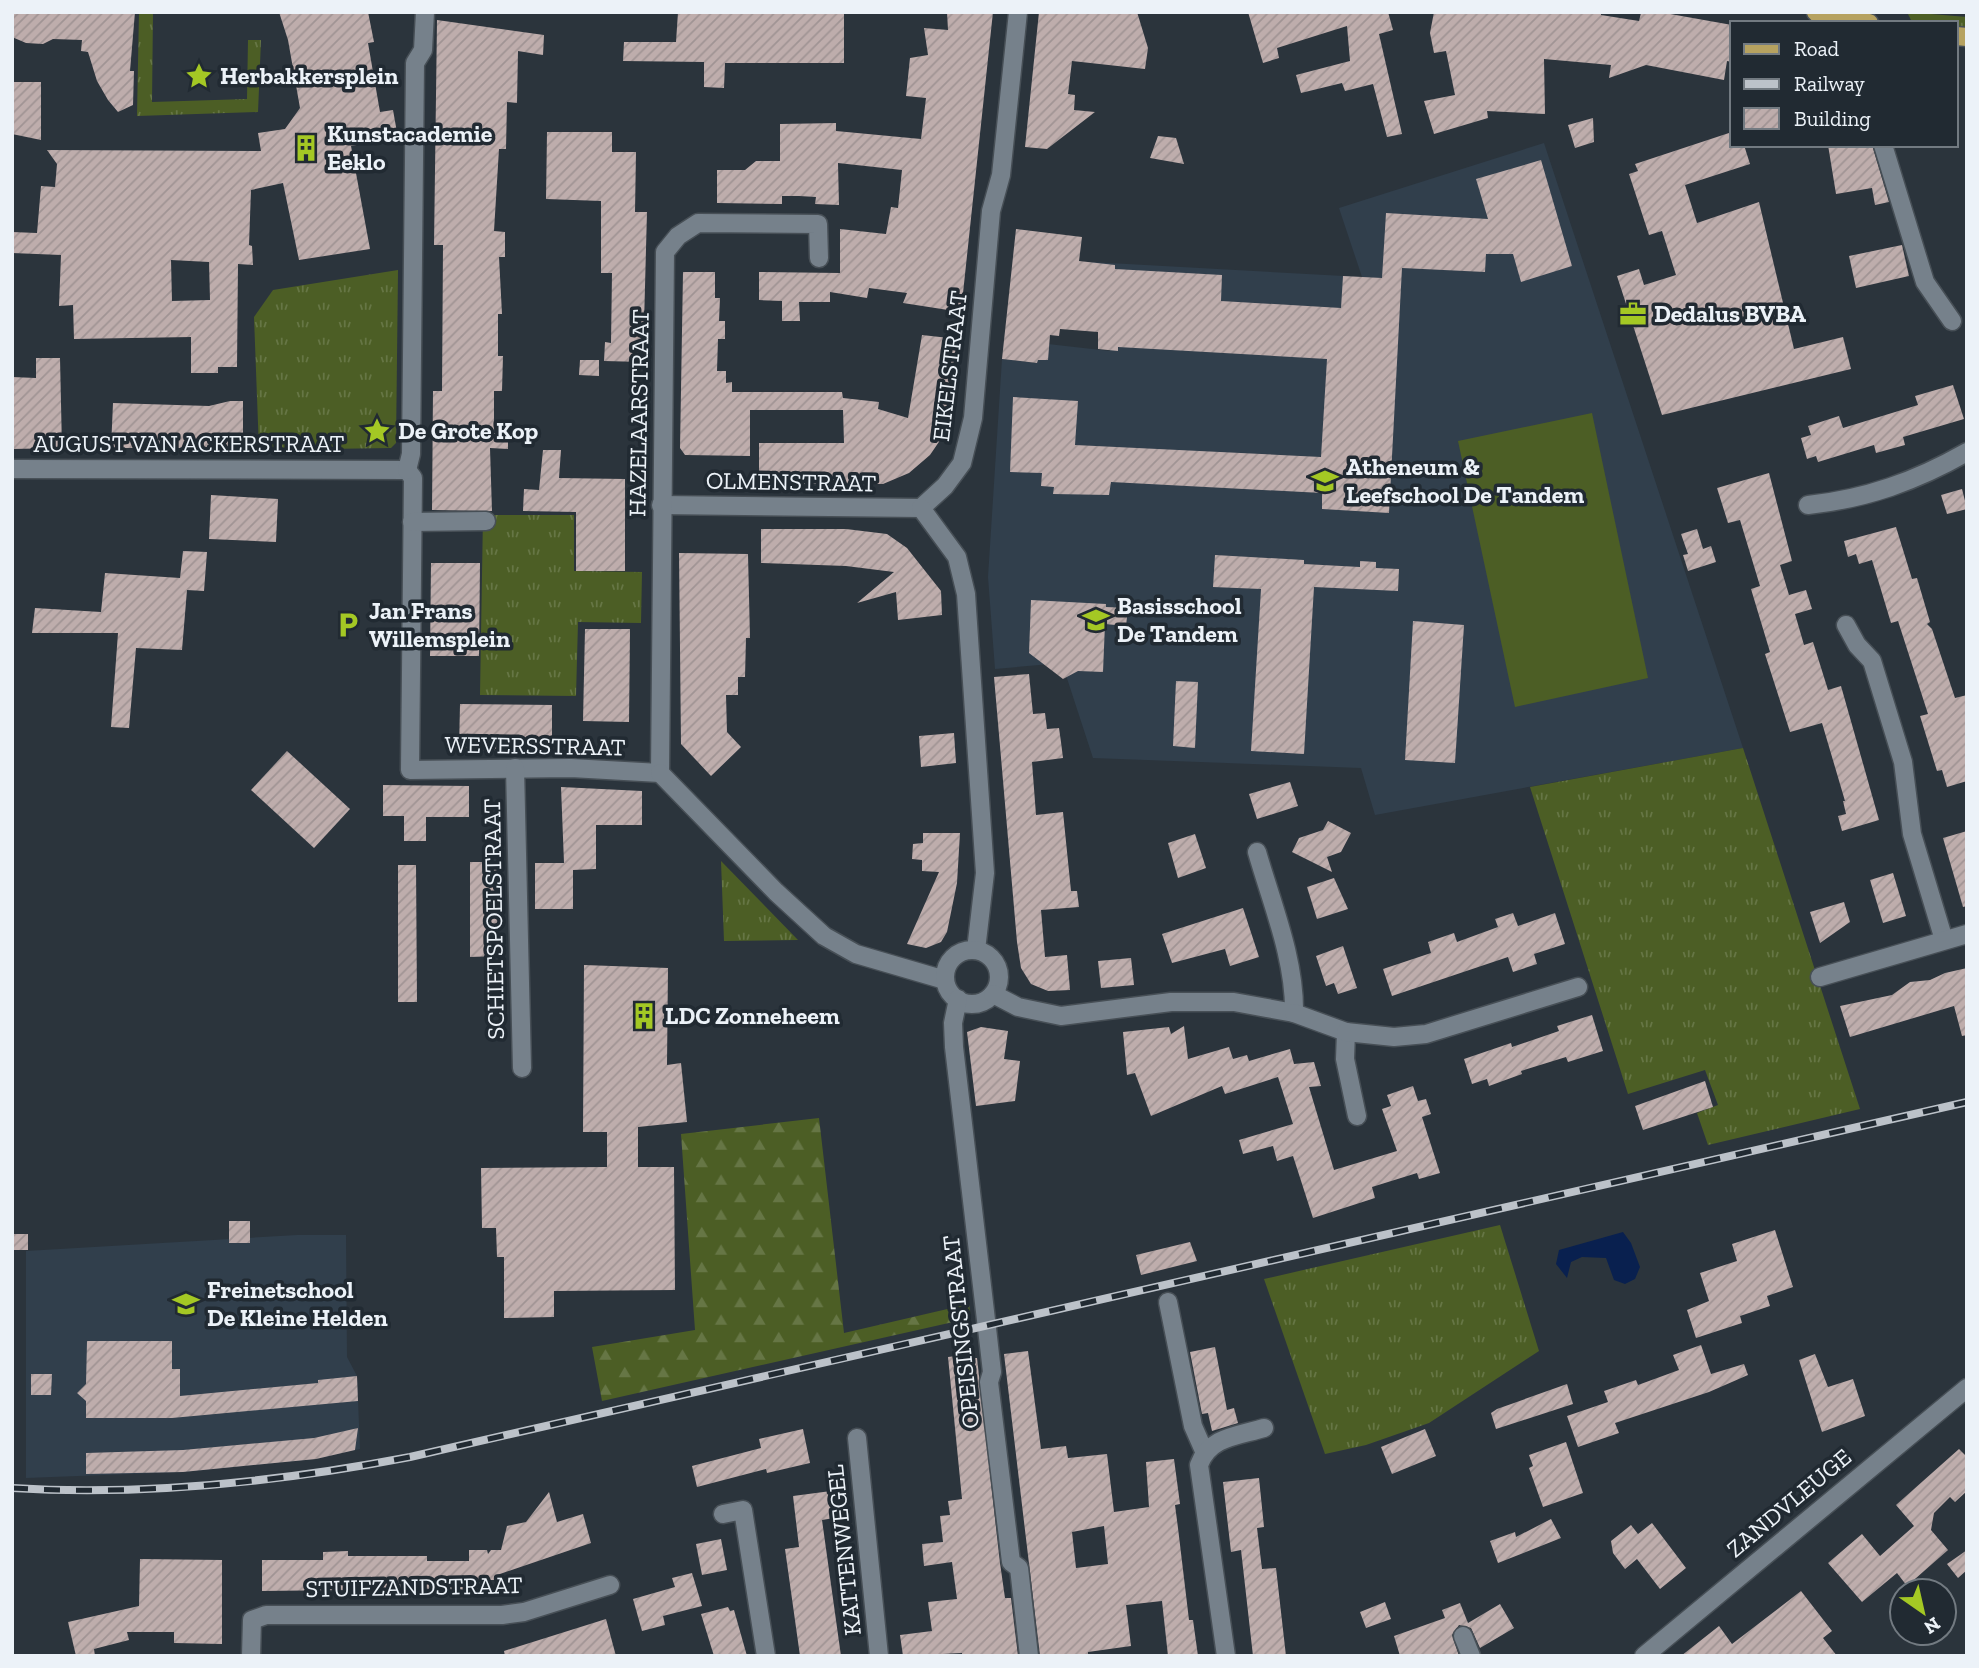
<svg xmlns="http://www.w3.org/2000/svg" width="1979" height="1668" viewBox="0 0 1979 1668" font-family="'Zilla Slab',serif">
	<defs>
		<pattern id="grass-tufts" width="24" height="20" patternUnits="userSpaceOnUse" patternTransform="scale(1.75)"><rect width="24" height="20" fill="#4c5e25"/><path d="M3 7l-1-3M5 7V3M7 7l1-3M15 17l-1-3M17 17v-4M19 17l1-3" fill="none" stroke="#667645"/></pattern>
		<pattern id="forest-firs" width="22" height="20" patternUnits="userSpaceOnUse" patternTransform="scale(1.75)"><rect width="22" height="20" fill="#4c5e25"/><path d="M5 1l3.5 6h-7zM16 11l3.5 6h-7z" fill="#667645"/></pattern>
		<pattern id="building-hatch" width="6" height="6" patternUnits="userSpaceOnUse" patternTransform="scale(1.75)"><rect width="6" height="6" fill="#beadac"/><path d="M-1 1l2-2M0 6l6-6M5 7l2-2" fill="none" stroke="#a09494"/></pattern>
	</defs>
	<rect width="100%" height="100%" fill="#2b343c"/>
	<g fill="#313f4c">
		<path d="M1544,143l199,605 -368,67 -14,-47 -268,-10 -31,-95 -67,6 -7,-92 14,-218 35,4 2,-20 71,8 -19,-89 271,15 -23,-69z"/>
		<path d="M297,1235h49l1,122 10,19 3,73 -44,10 -133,13 -157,6v-227z"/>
	</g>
	<g fill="url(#grass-tufts)">
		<path d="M139,12h14l-1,90 95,-3 1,-59h13l-3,72 -121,4z"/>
		<path d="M1907,12l60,5v10l-11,-1v-3l-45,-3z"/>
		<path d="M398,270l-2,173 -5,5 -132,2 -5,-133 19,-27z"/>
		<path d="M483,515h91v56l68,1 -1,51 -63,-1 -2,74 -96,-1z"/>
		<path d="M1743,748l117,361 -152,36 -11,-32 21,-8 -13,-35 -77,24 -98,-307z"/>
		<path d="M721,861l77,79 -74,1z"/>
		<path d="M1500,1225l39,126 -110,72 -63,22 -41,9 -61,-175z"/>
	</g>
	<path fill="url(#forest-firs)" d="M819,1118l25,215 125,-29 2,14 -369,83 -10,-54 103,-17 -14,-196z"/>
	<path fill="#4c5e25" d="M1592,413l56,265 -133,29 -57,-266z"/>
	<path fill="#09204f" d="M1623,1232l8,11 9,24 -5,12 -10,5 -11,-4 -8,-22 -24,-1 -11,5 -4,16 -11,-14 3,-14z"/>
	<g fill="url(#building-hatch)" fill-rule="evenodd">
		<path d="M12,12h123l-5,59h4l-1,34 -15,7 -10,-12 -11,-19 -9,-29 -7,-1 1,-11 -29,-1 -10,5 -17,-1 -14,-6z"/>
		<path d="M279,12h89l6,30 -6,1 12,69 13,-2 5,28 -47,8 19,103 -71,11 -16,-77 -32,7 -2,55 3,1 1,19 -15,-1 -1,103h-19v6h-27v-36l-117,2 -1,-34 -14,1 2,-51 -49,-2v-21l25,1 4,-47 14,1 2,-23 -10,-14 214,1 -3,-18 27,-4 15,-21 -12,-68zM171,260l38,2 1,38 -38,1z"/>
		<path d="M678,12h166v51h-119l-1,25 -20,-1v-25l-81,-1 1,-19h52z"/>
		<path d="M947,12h46l-32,300 -58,-9 4,-10 -38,-5 -2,10 -37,-6v10h-31l1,19h-18v-20l-23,-1v-28l81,1v-44l46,5 5,-27 7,1 4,-38 -64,-7 1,42 -24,-1 1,-7 -17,-1h-17v8l-65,-1v-33h28l11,-9h24v-37l56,-1v8l85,8 5,-41 -20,-2 4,-38 18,-3 -4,-27 24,2z"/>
		<path d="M1039,12h98l11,36 -3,21 -73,-8 -4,33 7,1 -1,15 21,2 -48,37 -22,-2z"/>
		<path d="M1248,12h140l5,18 -14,4 23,100 -15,3 -14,-53 -28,7 -3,-8 -41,10 -5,-18 54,-14 -3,-35 -70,22 2,10 -16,5z"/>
		<path d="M1434,12h167v3l38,6 2,-8 18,-1 73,13v37l-5,-1 -3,19 -78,-15 -37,13 2,-13 -67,-6 1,55 -58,-3 1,7 -54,16 -10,-33 31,-6 -9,-44 -12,2 -4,-20z"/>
		<path d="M437,20l107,15 -1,20 -25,-4 -1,52 -10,-1 -1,47h-7l-5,82 11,1v25h-6l3,57h-4v42h5l-1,35h-8v42h14v16l-18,-1 2,63 -60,-1 1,-119h9l1,-146h-9z"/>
		<path d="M12,82h29v58l-29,-6z"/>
		<path d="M1593,118l1,24 -19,6 -7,-23z"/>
		<path d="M547,132h65v20h24l-1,60h12l-4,150 -39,-1 1,-19 6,1 1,-70h-11v-72l-55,-2z"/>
		<path d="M1732,132v13h12l6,19 -65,21 12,38 62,-21 35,147 49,-12 8,32 -189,46 -45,-139 22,-7 5,16 32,-10 -14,-44 -13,4 -20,-61 9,-3 -3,-7z"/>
		<path d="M1158,136l18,2 8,26 -34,-6z"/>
		<path d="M1828,145h44l17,57 -14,3 -3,-17 -36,6z"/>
		<path d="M1541,160l31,106 -51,16 -8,-28h-27l-1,18 -83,-4 -13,245 -67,-4v-16l-211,-11 -2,13 -56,-1 1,-7 -13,-1 1,-13 -32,-1 3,-75 65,4 -3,44 246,12 6,-98 -209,-12v4l-20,-2v-17l-38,-3 -1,7 -9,-1 -2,25h-10l-1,3 -35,-4 14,-130 66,8 -3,24 36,4v4l107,6 -1,26 120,7 2,-32 39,2 4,-65 102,6 -12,-40z"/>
		<path d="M1902,245l7,31 -53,12 -7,-32z"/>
		<path d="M683,272h32v26h5l-1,23h6v18h-7l-1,32h9v12l6,-1v10h110l1,6 36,4 -1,7 30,9 14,-83 36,4 -11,69h3l-3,22 -17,25 -21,18 -26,11 -124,-1v-40h85l-1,-33h-93v46l-65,-1 -5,-7z"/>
		<path d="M36,358h24l2,90 -50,1v-72l24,1z"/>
		<path d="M580,360h19v16l-20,-1z"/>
		<path d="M1953,385l11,34 -61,18 2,8 -29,8 -2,-8 -56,17 -2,-6 -9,3 -6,-21 10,-3 -3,-9 31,-10 4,12 75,-23 -3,-9z"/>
		<path d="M230,401h13v47h-132l2,-45 96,3z"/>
		<path d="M543,450h18l-2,28 66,1v92h-49v-59l-53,-1 1,-22 15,1z"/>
		<path d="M1769,473l23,88 -12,4 9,30 17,-5 6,19 -17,5 9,31 9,-3 15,48 13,-4 38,134 -37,11 -4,-15 8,-2 -3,-13h2l-23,-78 -32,9 -25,-78 5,-2 -19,-63 9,-3 -20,-66 -12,3 -11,-35z"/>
		<path d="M1962,489l5,20 -20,5 -6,-19z"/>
		<path d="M211,495l67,4 -2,43 -67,-3z"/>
		<path d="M1896,527l16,52 5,-1 13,44 -3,2 5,5 23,69 12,-3v86l-20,6 -5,-17 -5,1 -17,-55 8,-2 -30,-93 -7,2 -19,-63 -13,4 -3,-10 -8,3 -4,-16z"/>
		<path d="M761,529h85l41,5 20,14 34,43 1,24 -44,5 -2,-28 -39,11 37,-31 -48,-6 -85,-3z"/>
		<path d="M1697,529l6,20 8,-3 5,16 -28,9 -5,-16 5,-1 -7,-20z"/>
		<path d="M183,551l24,1 -3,39 -17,-1 -5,60 -46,-2 -7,80 -18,-1 7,-94h-86l3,-25 66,4 4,-39 75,5z"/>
		<path d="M679,553l69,1 2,84h-4l-1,39h-7v18h-12l1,37 14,15 -30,29 -30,-32z"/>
		<path d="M1215,555l89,5v4l56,3v-6l16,1v6l23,1 -1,22 -84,-4 -10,167 -53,-3 10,-162 -48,-2z"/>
		<path d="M431,563h49l-1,93h-49z"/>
		<path d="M1031,600l75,4v3l22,1 -2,18 -21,-2 -2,48 -25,-1 -15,8 -34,-26z"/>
		<path d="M1413,621l51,4 -9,138 -50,-3z"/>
		<path d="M585,629h45l-1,93 -46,-1z"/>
		<path d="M1029,674l4,40 12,-1 2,16 12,-1 2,14 2,16 -31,4 4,53 27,-3 8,79h6l2,16 -38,3 4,47 22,-2 3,35 -22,1 -17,-7 -10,-16 -4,-26 -23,-265z"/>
		<path d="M1176,681l22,1 -3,66 -22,-2z"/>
		<path d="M460,704l92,1v46l-93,-1z"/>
		<path d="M954,733l2,30 -35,4 -2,-31z"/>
		<path d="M287,751l63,58 -36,39 -63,-58z"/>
		<path d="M1290,782l8,24 -41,13 -8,-25z"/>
		<path d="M383,785l86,1v31h-43v24h-22v-25h-21z"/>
		<path d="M561,787l81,4v34h-46v44l-23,1v39h-38v-46h29z"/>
		<path d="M1328,821l23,12 -10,19 -14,5 5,15 -40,-20 7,-14 24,-8z"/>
		<path d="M1967,831v75l-4,1 -20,-69z"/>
		<path d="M923,833h37l-3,50 -10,49 -6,10 -15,6 -19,-4 32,-72 -17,-1v-11l-10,-1 1,-15 10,-1z"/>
		<path d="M1195,834l11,34 -28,10 -10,-35z"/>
		<path d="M470,862h28l1,94 -29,1z"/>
		<path d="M398,865h18l1,137h-19z"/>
		<path d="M1893,873l13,43 -23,7 -13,-43z"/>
		<path d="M1334,878l14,31 -31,10 -10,-32z"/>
		<path d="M1844,902l6,20 -30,21 -10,-31z"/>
		<path d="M1243,908l16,49 -29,9 -5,-17 -53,14 -10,-29z"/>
		<path d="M1513,913l5,13 37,-13 10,31 -31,10 3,10 -24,8 -5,-15 -116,39 -9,-27 48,-16 -3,-11 26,-9 3,9 41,-15 -3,-8z"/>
		<path d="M1343,946l14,42 -19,6 -4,-11 -8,3 -10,-30z"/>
		<path d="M1131,958l3,27 -33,3 -3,-27z"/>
		<path d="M584,965l84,3 -1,97 14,-2 6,59 -49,5v40h36l1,123 -121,1v26l-50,1v-61h-7l-1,-29h-14l-1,-60 126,-1v-35h-24z"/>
		<path d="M1967,968v67l-5,1 -8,-30 -104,31 -10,-31 52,-11 18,-13 20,-2 15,-7z"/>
		<path d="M1592,1015l11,36 -35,11 -2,-5 -45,14 1,3 -33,12 -2,-7 -15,5 -8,-25 47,-16 1,4 47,-16 -2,-5z"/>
		<path d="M1184,1026l4,33 41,-12 4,12 14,-4 2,6 41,-12 4,15 20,-2 7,24 -12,1 25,83 63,-19 -15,-42 9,-3 -4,-11 26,-9 5,15 8,-2 5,15 -9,3 18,56 -21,6 -2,-6 -45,14 3,11 -62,20 -20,-62 -16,5 -4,-15 -30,8 -4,-14 54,-16 -15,-47 -53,17 -3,-8 -71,30 -16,-43 -8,2 -4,-43 46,-5 2,7z"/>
		<path d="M981,1027l27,4 -4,28 16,2 -5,40 -39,5 -9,-74z"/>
		<path d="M1705,1081l8,26 -70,23 -8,-24z"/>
		<rect x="229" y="1221" width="21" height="22"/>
		<path d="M1775,1230l18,57 -26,9 3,10 -30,10 2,7 -46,15 -9,-28 22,-9 -9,-28 37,-12 -5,-17z"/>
		<rect x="12" y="1234" width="16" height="16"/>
		<path d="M1190,1242l7,19 -56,14 -5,-20z"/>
		<path d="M87,1341h85v28h8v27l138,-13v-3l39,-4 1,25 -186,17h-86v-17l-9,-8 9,-9z"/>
		<path d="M1701,1345l10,29 33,-10 4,11 -39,17 -94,31 4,10 -41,14 -11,-31 41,-14 -4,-11 32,-11 2,5 41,-15 -6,-15z"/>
		<path d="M1215,1347l12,63 7,-2 4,15 -26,8 -4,-18 -6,1 -12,-62z"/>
		<path d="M1028,1351l13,98 25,-3 2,12 39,-4 7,58 35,-5 -3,-45 28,-3 6,45 -5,1 3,23 11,92h4l5,36h-30l-6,-55 -36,4 5,41 -43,6v4h-48l-36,-302zM1104,1526l4,38 -32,4 -4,-36z"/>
		<path d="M973,1354l1,4h3l23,205 5,35h6l7,58h-56v-3l-59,3 -3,-21 32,-4 -4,-29 29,-3 -5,-37 -28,4 -2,-22 21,-2 -3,-26 10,-1 -2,-14 14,-2 -14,-142z"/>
		<path d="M1815,1354l13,33 25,-8 12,37 -43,16 -23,-72z"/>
		<path d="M31,1374h21l-1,21h-20z"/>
		<path d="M1567,1384l6,20 -77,25 -5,-16 6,-4z"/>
		<path d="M358,1428l-3,22 -39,9 -133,13 -97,2v-21l97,-3 131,-12z"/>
		<path d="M803,1429l7,34 -43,10 -1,-4 -69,18 -5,-21 69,-18 -2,-9z"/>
		<path d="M1425,1429l11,27 -44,18 -11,-27z"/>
		<path d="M1566,1442l17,51 -40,14 -14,-39 4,-2 -4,-11z"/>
		<path d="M1959,1449l8,8v34l-12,11 -5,-5 -16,16 -3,17 17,20 -41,36 -10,-13 -35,29 -34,-39 34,-29 18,22 34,-30 -18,-21z"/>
		<path d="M1259,1478l5,49 -7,1 5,41 14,-1 10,88h-33l-12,-106 -10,2 -8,-70z"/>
		<path d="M831,1491l3,27 -12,2 19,136h-41l-15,-107 14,-2 -6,-51z"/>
		<path d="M549,1492l8,30 26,-8 8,29 -94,32v5h-14l1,10 -136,-3v3l-86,1v-31h61v-8l25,-1v5h79v5h42v-11h18l1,4 3,-4h10l6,-24 19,-4z"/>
		<path d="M1551,1519l10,19 -63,25 -8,-22 25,-9 1,5z"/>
		<path d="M1652,1523l34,45 -26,21 -23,-30 -12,10 -12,-16 -2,-12 20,-16 7,9z"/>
		<path d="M721,1539l6,31 -25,5 -6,-31z"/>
		<path d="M1967,1550v20l-9,8 -11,-14z"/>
		<path d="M140,1559l82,1v84l-48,-1v-11h-47l2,8 -35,9 1,7h-19l-8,-34 71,-16z"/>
		<path d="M692,1573l10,33 -39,10 2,9 -23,6 -9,-32 42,-12 -3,-9z"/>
		<path d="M1801,1591l31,40 -9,7 14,18h-156l38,-30 13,18z"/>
		<path d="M1385,1602l6,17 -25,9 -6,-16z"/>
		<path d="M1460,1603l8,20 32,-19 14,24 -34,20 -9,-20 -12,-3 -7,10 7,21h-59l-6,-20 51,-18 -3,-8z"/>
		<path d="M728,1607l2,4 4,-1 13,46h-33l-13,-42z"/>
		<path d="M606,1619l10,37h-111l-1,-5z"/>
	</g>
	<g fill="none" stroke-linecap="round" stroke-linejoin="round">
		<defs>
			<g id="minor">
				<path d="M1883,145l42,137 27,39"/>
				<path d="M12,469l395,1"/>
				<path d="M407,470l6,8 -3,292 161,-2 89,5"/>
				<path d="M407,470l4,-16 4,-391 8,-13 2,-38"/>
				<path d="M661,505l260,3"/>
				<path d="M1808,505c58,-6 108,-24 159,-53"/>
				<path d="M921,508l24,-22 17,-23 11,-45 18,-207 10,-36 17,-163"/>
				<path d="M921,508l36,49 9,37 19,279 -9,77"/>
				<path d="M412,522l74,-1"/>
				<path d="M1846,625l11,20 15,16 31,101 9,72 32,106"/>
				<path d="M515,768l7,300"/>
				<path d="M660,773l5,-521 13,-16 20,-13 120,1 1,34"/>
				<path d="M660,773l116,119 48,44 32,18 89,26"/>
				<circle cx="972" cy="977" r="27"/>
				<path d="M1820,977l147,-43"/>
				<path d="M993,994l25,13 43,9 110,-14h63l60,11c1,-54 -22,-109 -37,-161"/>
				<path d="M958,999l-5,24 1,24 34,290 4,35 -3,10 22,180 8,6 10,88"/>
				<path d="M1294,1013l52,19 -1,27 12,57"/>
				<path d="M1346,1032l48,5 32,-3 152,-47"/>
				<path d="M1168,1302l25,124 11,25"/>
				<path d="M857,1438l22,218"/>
				<path d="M723,1514l20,-4 23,146"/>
				<path d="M1463,1636l8,20"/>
				<path d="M251,1656l1,-36 14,-5h236l22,-3 86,-27"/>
				<path d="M1226,1656l-27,-191c10,-28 38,-29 65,-37"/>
				<path d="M1644,1656l323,-268"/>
			</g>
			<g id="major">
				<path d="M1816,12l53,11"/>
				<path d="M1956,36l11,1"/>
			</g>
		</defs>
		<use href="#minor" stroke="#474f56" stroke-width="21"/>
		<use href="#major" stroke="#474f56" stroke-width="21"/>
		<use href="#minor" stroke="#76818b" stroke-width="18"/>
		<use href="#major" stroke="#b6a260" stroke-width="18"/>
		<defs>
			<path id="rail" d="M12,1488c134,8 267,-6 398,-31l1557,-355"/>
		</defs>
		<use href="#rail" stroke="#bcc2c9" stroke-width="8"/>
		<use href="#rail" stroke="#212a32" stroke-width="5" stroke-dasharray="16" stroke-linecap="butt"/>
	</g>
	<defs>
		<symbol id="sight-bare" viewBox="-9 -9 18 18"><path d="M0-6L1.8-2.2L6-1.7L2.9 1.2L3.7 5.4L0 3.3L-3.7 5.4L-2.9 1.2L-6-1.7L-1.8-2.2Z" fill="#a4c824" stroke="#212a32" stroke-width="2.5" paint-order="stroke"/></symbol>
		<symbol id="building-bare" viewBox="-9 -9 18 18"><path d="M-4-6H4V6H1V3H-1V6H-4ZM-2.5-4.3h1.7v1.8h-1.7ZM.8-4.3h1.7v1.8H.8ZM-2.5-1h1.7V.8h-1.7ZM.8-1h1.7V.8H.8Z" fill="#a4c824" stroke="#212a32" stroke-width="2.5" paint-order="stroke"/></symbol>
		<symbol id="office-bare" viewBox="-9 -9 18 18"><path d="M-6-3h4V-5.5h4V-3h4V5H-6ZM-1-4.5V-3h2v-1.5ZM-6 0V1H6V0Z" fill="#a4c824" stroke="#212a32" stroke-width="2.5" paint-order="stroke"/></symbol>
		<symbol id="school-bare" viewBox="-9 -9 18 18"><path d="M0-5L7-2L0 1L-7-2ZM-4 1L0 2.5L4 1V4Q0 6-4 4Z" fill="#a4c824" stroke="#212a32" stroke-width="2.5" paint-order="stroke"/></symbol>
		<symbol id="parking-bare" viewBox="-9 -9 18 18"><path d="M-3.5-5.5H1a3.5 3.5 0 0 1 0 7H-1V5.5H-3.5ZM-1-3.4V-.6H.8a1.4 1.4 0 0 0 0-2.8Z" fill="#a4c824" stroke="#212a32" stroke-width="2.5" paint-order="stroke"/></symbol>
	</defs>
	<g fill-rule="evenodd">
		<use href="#sight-bare" x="180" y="57" width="38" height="38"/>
		<use href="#building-bare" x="287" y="129" width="38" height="38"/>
		<use href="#office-bare" x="1614" y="295" width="38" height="38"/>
		<use href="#sight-bare" x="358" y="412" width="38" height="38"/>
		<use href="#school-bare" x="1306" y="462" width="38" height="38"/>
		<use href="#school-bare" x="1077" y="601" width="38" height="38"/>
		<use href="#parking-bare" x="329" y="606" width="38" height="38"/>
		<use href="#building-bare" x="625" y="997" width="38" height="38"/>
		<use href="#school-bare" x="167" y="1285" width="38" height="38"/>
	</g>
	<g text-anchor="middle" stroke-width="7" stroke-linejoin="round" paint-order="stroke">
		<g font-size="24" font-weight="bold" fill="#ecf2f8" stroke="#212a32" text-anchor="start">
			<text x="220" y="84">Herbakkersplein</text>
			<text x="327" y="142">Kunstacademie<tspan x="327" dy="28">Eeklo</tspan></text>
			<text x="1654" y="322">Dedalus BVBA</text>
			<text x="398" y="439">De Grote Kop</text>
			<text x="1346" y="475">Atheneum &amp;<tspan x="1346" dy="28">Leefschool De Tandem</tspan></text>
			<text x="1117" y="614">Basisschool<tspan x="1117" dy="28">De Tandem</tspan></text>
			<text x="369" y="619">Jan Frans<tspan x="369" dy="28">Willemsplein</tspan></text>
			<text x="665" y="1024">LDC Zonneheem</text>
			<text x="207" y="1298">Freinetschool<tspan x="207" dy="28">De Kleine Helden</tspan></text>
		</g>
		<g font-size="24" fill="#ecf2f8" stroke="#212a32">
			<text transform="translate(950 366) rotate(-83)" y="8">EIKELSTRAAT</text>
			<text transform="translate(639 413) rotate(-89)" y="8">HAZELAARSTRAAT</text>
			<text x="189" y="452">AUGUST VAN ACKERSTRAAT</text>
			<text transform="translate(791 482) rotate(1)" y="8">OLMENSTRAAT</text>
			<text transform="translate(535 746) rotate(1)" y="8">WEVERSSTRAAT</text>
			<text transform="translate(494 919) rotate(-91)" y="8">SCHIETSPOELSTRAAT</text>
			<text transform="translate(961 1332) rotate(-96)" y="8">OPEISINGSTRAAT</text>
			<text transform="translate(1789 1503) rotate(-40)" y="8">ZANDVLEUGE</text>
			<text transform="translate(844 1550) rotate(-96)" y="8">KATTENWEGEL</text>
			<text transform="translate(414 1587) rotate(-1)" y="8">STUIFZANDSTRAAT</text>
		</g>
	</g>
	<rect width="1979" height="1668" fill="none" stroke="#ecf2f8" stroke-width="28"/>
	<rect x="1730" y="21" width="228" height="126" fill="#212a32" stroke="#727a81" stroke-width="2"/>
	<rect x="1744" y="44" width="35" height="10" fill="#b6a260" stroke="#727a81" stroke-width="2"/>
	<text x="1794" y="56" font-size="21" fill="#ecf2f8">Road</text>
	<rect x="1744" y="79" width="35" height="10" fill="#bcc2c9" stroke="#727a81" stroke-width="2"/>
	<text x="1794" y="91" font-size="21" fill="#ecf2f8">Railway</text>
	<rect x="1744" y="108" width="35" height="21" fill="url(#building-hatch)" stroke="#727a81" stroke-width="2"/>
	<text x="1794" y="126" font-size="21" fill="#ecf2f8">Building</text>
	<g transform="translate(1923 1612) rotate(146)"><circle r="33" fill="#212a32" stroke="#727a81" stroke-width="2"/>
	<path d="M0-5L12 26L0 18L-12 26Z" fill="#a4c824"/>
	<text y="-10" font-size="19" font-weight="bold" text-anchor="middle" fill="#ecf2f8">N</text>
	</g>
</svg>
